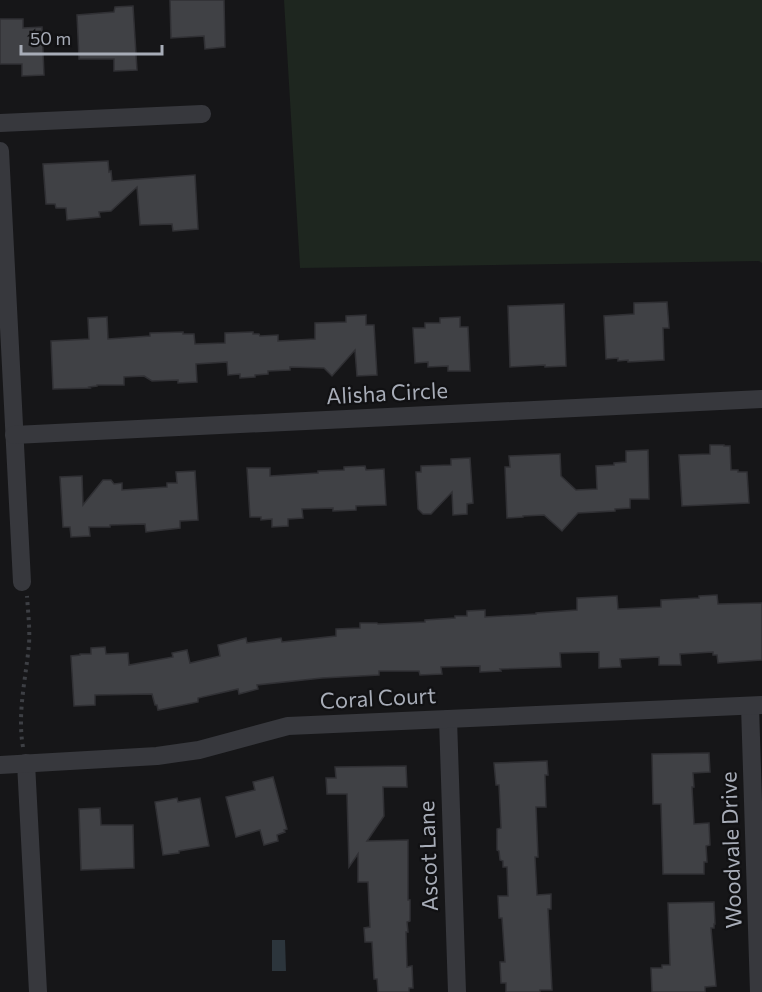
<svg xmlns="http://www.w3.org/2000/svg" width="762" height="992" viewBox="0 0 762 992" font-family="Commissioner,sans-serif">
	<rect width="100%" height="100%" fill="#161618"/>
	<path fill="#1e261f" d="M284,0h478v263l-3,-2 -459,7z"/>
	<path fill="#2c353c" d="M272,940h13l1,31h-14z"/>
	<g fill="#404145" stroke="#303034" stroke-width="1.5">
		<path d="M170,0h54l1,47 -20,2 -1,-13 -33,2z"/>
		<path d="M133,6l4,64 -23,1v-12h-35l-2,-44 37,-3 1,-5z"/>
		<path d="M0,19h23v9l19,-1 2,48 -22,1v-12h-22z"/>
		<path d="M108,161l1,11 2,-1 1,10 83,-6 3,54 -25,2 -1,-7 -32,1 -3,-38 -26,24 -12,1 1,5 -33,3 -1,-12h-10l-1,-4h-9l-3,-40z"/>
		<path d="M667,302l2,26h-6l1,32 -36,2v-2l-10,1v-3l-12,1 -2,-43 30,-2v-11z"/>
		<path d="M564,304l2,62 -21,1v-2l-35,2 -2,-61z"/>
		<path d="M366,315v10h8l3,50 -20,1 -2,-26 -23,26 -8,-8 -34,-1v3l-22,1v3l-13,1v2l-15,1v-4l-12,1 -1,-13 -31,2 1,18 -19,1v-3l-26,1 -8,-5 -20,1v8h-27v1l-8,1 1,1 -37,1 -2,-48 38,-2 -1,-21 19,-1 1,22 42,-3v-3l33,-1v2h11l1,10 30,-1v-10l26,-1h2v2h6l1,2 18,-1v6l37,-2v-16l31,-1v-6z"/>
		<path d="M460,317v10h8l2,44h-22v-5l-20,1v-5l-13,1 -2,-35h12v-5h15v-5z"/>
		<path d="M710,445h14v1h6l1,24h7v2h9l2,31 -67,3 -3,-51 31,-1z"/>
		<path d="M648,450l1,49h-19v9l-15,1v2l-37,2 -16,18 -18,-16 -21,1v1l-16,1 -2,-51h5l-1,-11 51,-2 1,22 15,14 21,-1 -1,-23 18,-1v-2l12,-1v-11z"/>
		<path d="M470,458l3,45 -6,1v10l-14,1 -1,-23 -21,22h-8l-5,-5 -2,-37h5v-6l30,-1v-6z"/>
		<path d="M365,466l1,4 18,-1 2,36 -30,1v4l-23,1v-3l-31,1 1,9 -15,1v7l-16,1v-8l-11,1v-3h-11l-3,-49h23v8l48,-3v-2l26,-1v-3z"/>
		<path d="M195,471l3,49 -18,1v7l-34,4 -1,-8 -35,1v2h-21l1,9 -19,1 -1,-10h-7l-3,-50 22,-1 1,29 20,-25h8l3,4 8,-1v7l45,-3v-4h10l-1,-11z"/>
		<path d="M717,595l1,9 44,-1v57l-44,3 -1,-8h-4v-3l-33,2 1,11h-22v-8l-39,2 1,8 -22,1v-16l-39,1 1,14 -61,2 1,2 -21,1v-6l-39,1 1,7 -22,1 -1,-4h-40v4l-57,3 -65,7 1,4 -19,5 -1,-5 -40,9v4l-40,8 -1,-5h-2l-3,-11 -57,1v10l-21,1 -3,-50 9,-1v-1h11v-6l14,-1 1,7 22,-1 1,12 44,-8 -1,-4 15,-3 3,13 30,-7 -2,-11 28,-7 1,5 34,-5 1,4 54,-6v-7l24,-1v-5h17l1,1 47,-2v-2l30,-2v-2h12v-5l18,-1v7l51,-3v-1l41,-3v-12l40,-2 1,13 43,-2v-7l38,-2v-2z"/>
		<path d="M709,753l1,19 -17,1 1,14h-2l2,37 15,-1 1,22 -4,1 1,16h-3v12h-41l-2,-70h-8l-1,-50z"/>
		<path d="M547,761l1,14h-3l1,32h-10l2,50h-3l2,38 14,-1v15h-3l4,81h-12v2h-34v-9h-5l-1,-21h5l-3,-44h-3l-1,-22h10l-1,-29h-4v-6l-3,-1 -1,-9 -2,-1v-21l4,-1 -2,-43h-3l-2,-22z"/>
		<path d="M406,766l1,21h-24l1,29 -17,25 41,-1v60h2v21l-3,1 1,10h-2l1,35 5,-1 1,22h-4v4h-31l-1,-13h-3l-2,-37h-7l-1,-14 6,-1 -2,-45h-10v-28l-9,13 -2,-73h-20l-1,-16h10l-1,-11z"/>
		<path d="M273,777l14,52 -3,1 1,2 -8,3 1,6 -14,4 -4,-15 -24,7 -10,-40 29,-7 -2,-8z"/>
		<path d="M177,798l1,4 22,-4 9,48 -30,5v2l-16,2 -8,-53z"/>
		<path d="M100,808l1,17h32l1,43 -53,2 -2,-61z"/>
		<path d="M714,902l1,22h-1v4h-3l5,58 -11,1v5h-53l-1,-24h11v-3h8l-2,-62z"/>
	</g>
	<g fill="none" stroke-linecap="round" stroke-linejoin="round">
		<path stroke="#3d3f44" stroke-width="4" stroke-dasharray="3 4.5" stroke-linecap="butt" d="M23,747c-6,-34 3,-69 6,-103 1,-16 -1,-32 -2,-48"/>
		<g stroke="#37383d" stroke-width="18">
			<path d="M0,123l202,-9"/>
			<path d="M0,151l22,431"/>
			<path d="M14,435l748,-36"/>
			<path d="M750,706l9,286"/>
			<path d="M448,719l9,273"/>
			<path d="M26,763l12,229"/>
			<path d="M0,765l157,-9 42,-6 89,-24 474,-21"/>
		</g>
	</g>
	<g text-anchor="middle" stroke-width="4.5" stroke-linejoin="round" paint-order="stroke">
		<g font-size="22" fill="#a8adb8" stroke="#111113">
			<text transform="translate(387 393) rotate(-3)" y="8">Alisha Circle</text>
			<text transform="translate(378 698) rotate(-3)" y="8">Coral Court</text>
			<text transform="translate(731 850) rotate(-92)" y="8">Woodvale Drive</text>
			<text transform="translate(428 856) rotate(-92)" y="8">Ascot Lane</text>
		</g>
	</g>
	<path d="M21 45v9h141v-9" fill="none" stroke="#a8adb8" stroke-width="3"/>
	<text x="30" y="45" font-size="18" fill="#a8adb8" stroke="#111113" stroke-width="4.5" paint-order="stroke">50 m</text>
</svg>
